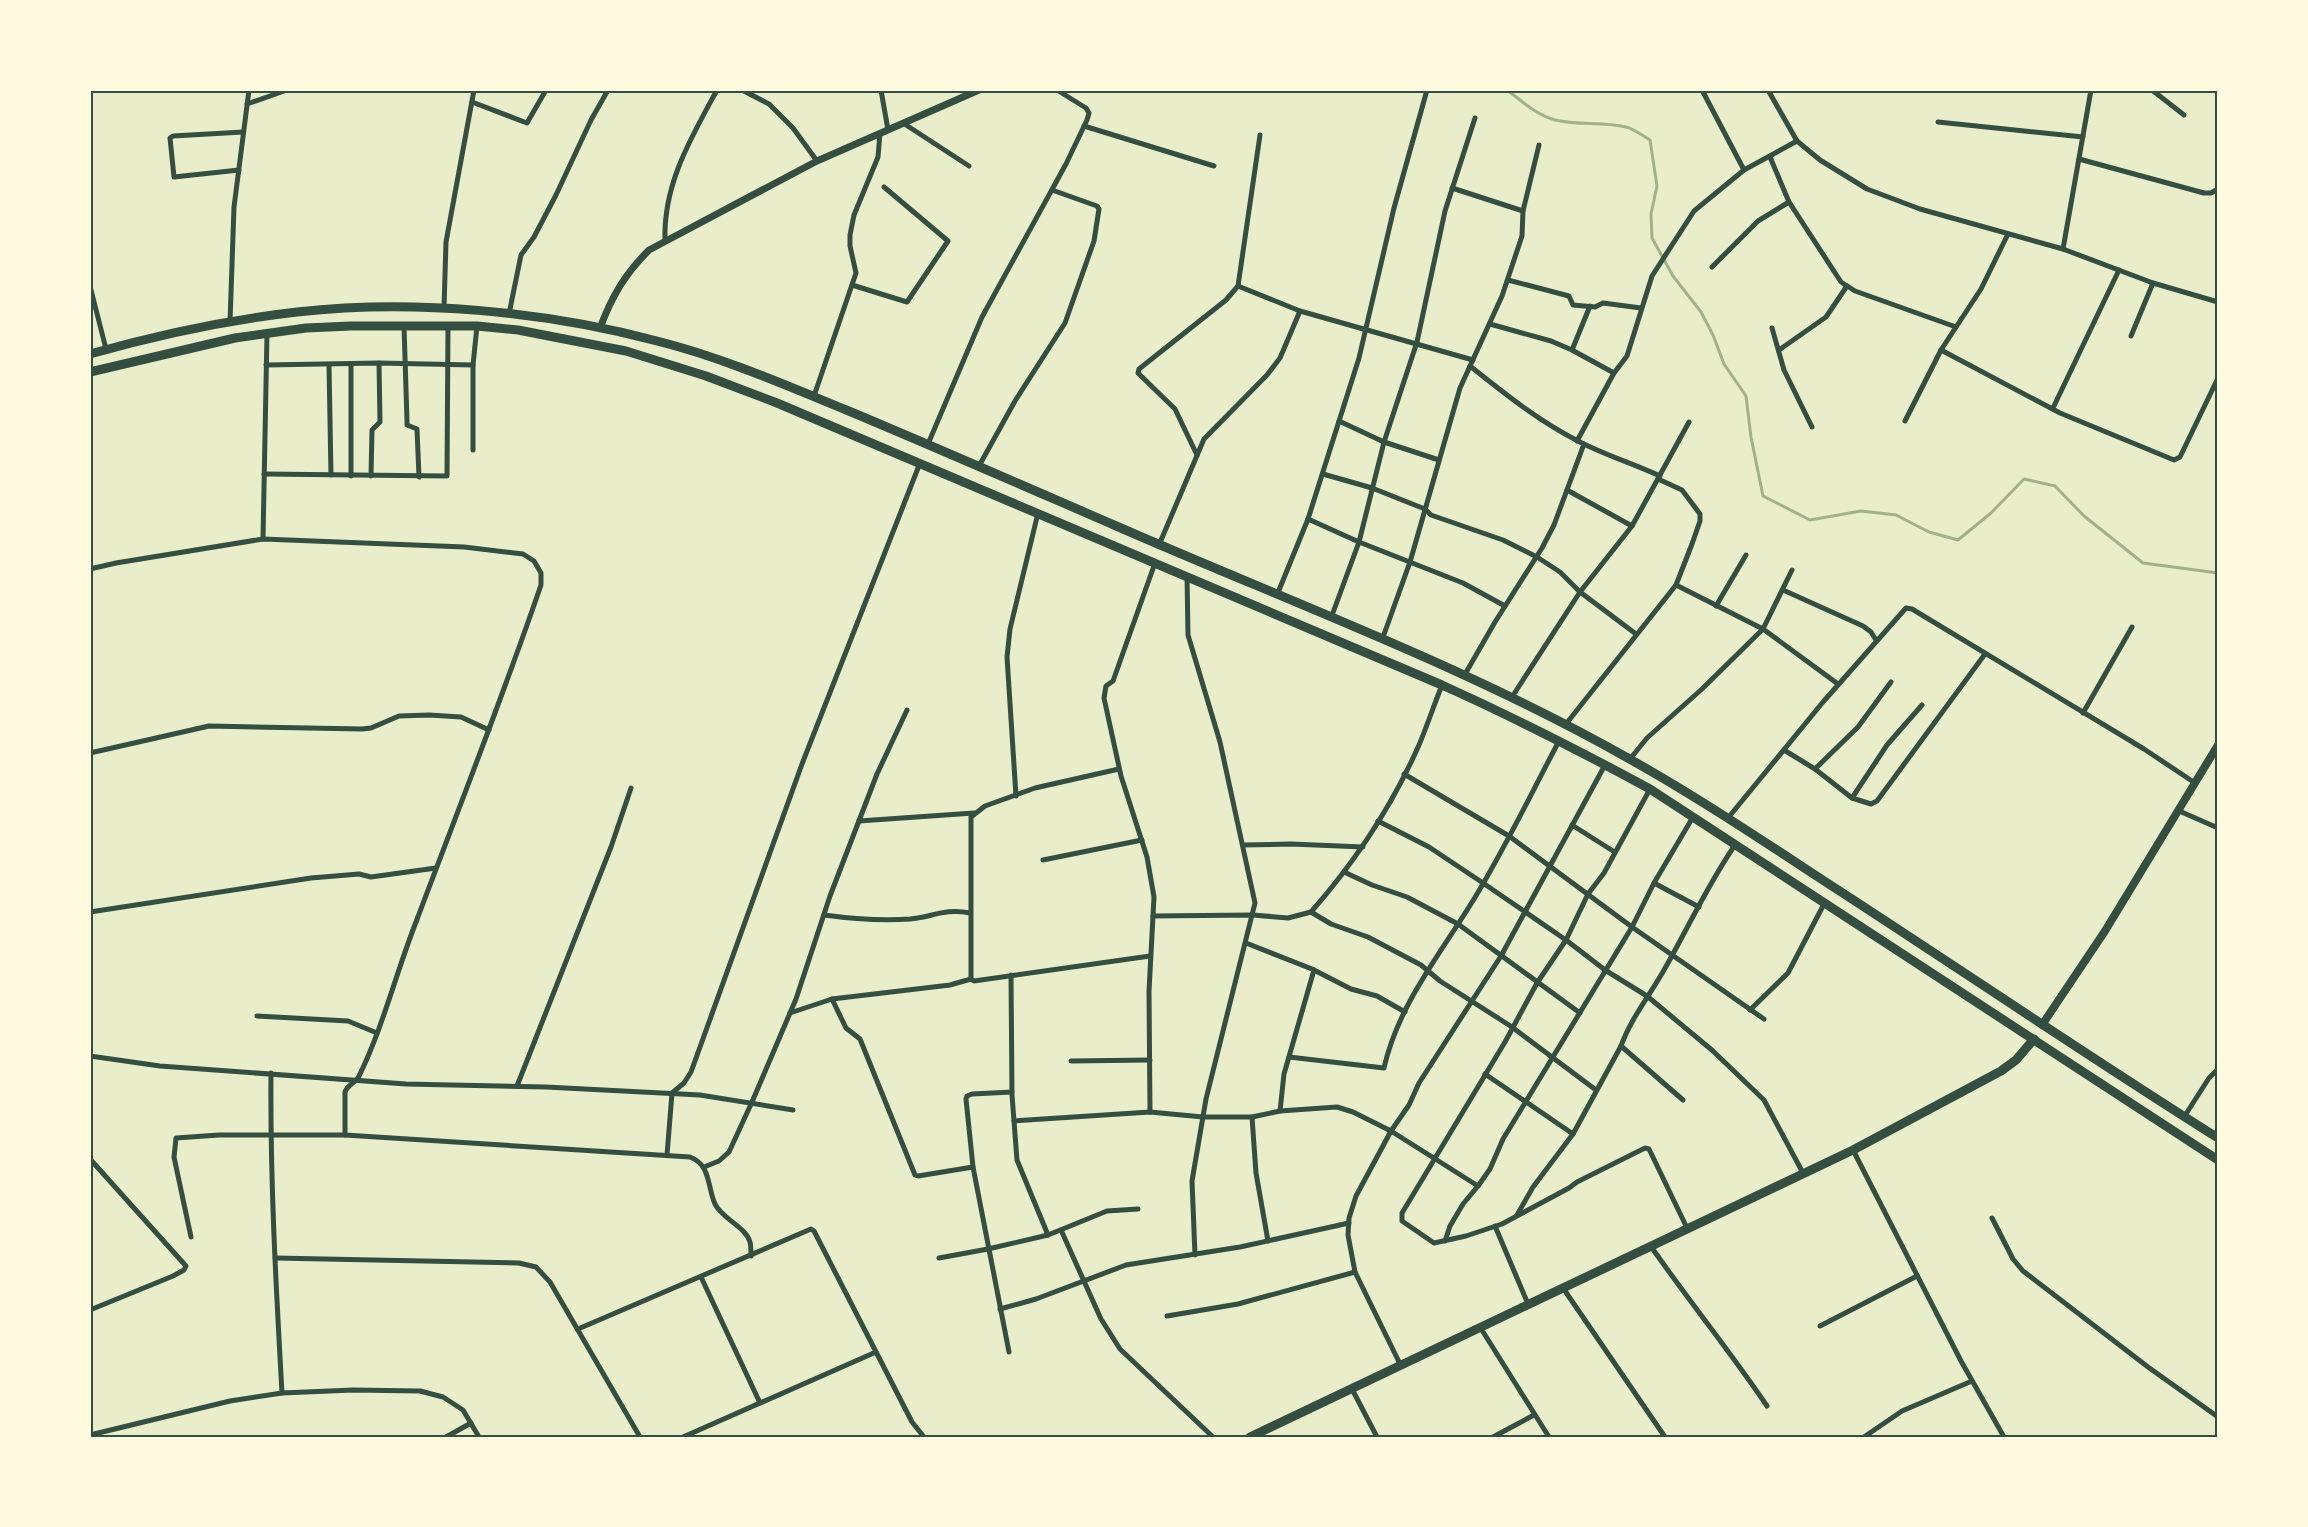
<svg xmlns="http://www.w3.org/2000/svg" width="2308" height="1527" viewBox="0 0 2308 1527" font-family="'Source Sans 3',sans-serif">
	<rect width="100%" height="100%" fill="#e9edc9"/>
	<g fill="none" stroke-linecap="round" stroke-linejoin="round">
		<path stroke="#a3b18a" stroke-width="3" d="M1507,90c15,11 29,25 48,30 24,6 47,1 71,7 8,2 17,9 24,13l7,46 -6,28 1,24 21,38 28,36 12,23 11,29 22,32 5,41 12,59 47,24 51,-9 35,4 33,17 29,8 33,-27 33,-34 31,7 29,30 59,47 75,10"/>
		<g stroke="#344e41" stroke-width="5">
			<path d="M742,90l27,14 24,24 24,33"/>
			<path d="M881,90l7,40"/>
			<path d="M1702,90l42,80"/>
			<path d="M1768,90l29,51 23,19 47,29 53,20 143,40 90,34 65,19"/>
			<path d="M2152,90l32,25"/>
			<path d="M472,102l55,21 19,-33"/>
			<path d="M247,104l40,-14"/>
			<path d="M1938,122l145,15"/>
			<path d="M903,123l66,43"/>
			<path d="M1084,126l130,40"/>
			<path d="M1770,157l19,45 52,80 14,9 101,36"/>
			<path d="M2079,159l125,34h7l7,-4"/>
			<path d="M239,170l-65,7 -4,-39 3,-2 70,-4"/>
			<path d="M1452,188l71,23"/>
			<path d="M665,241c-2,-57 26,-103 52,-151"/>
			<path d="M2063,249l28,-159"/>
			<path d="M1712,267l46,-46 31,-19"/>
			<path d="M1508,280l61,16 4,9 22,2 8,-4 38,5"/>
			<path d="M852,285l55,17 41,-61 -64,-54"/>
			<path d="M90,286l16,63"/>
			<path d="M1238,286l62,25 173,49"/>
			<path d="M444,308l2,-66 28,-152"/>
			<path d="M509,314l12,-59 13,-18 22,-42 35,-75 17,-30"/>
			<path d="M230,322l4,-115 15,-117"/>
			<path d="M1490,324l61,17 21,9 42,23"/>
			<path d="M404,326l3,95v4l10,4 2,48"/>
			<path d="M1772,328l12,42 28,57"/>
			<path d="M2131,336l22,-53"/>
			<path d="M1572,350l18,-44"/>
			<path d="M1779,350l47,-33 21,-31"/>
			<path d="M1941,350l119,63 114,47 6,-3 38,-79"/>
			<path d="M266,365l113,-2 94,2"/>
			<path d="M329,365l2,110"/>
			<path d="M1470,366c35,28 70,56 110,76 25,13 54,22 80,34"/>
			<path d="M814,396l42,-123 -6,-27v-11l4,-20 24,-58 2,-24"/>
			<path d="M2053,408l66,-138"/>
			<path d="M1339,421l45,21 55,18"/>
			<path d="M1905,421l36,-71 40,-61 27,-55"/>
			<path d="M1577,441l37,-68 13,-17 25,-80 42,-65 50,-41 53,-29"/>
			<path d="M928,444l54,-127 84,-153 21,-44 2,-7 -3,-5 -29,-18"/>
			<path d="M473,450v-85l4,-39"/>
			<path d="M1197,455l-22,-46 -37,-36 1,-4 87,-69 12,-14 22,-151"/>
			<path d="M979,466l36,-65 50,-78 29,-82 5,-32 -2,-3 -45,-16"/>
			<path d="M264,474l183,2 1,-150"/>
			<path d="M1323,474l49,14 53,21 6,6 72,25 34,17 23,15 20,20 56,42"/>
			<path d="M351,476v-111"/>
			<path d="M371,476l1,-46 8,-8 -1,-59"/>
			<path d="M1567,490l65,36"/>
			<path d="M1308,519l51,23 104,41 42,23"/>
			<path d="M263,539l4,-206"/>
			<path d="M1159,545l45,-106 63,-64 13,-17 20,-47"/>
			<path d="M90,569l26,-6 147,-24 201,8 59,7 11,7 7,12v12c-39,114 -83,225 -125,337 -20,51 -33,105 -57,154 -3,7 -11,8 -14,16v43"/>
			<path d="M1187,576l1,59 32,107 35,161 -49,196 -14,82 3,74"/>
			<path d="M1676,585l87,44 75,55"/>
			<path d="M1783,590l80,36 8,6 5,8"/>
			<path d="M1277,595l31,-76 51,-161 35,-150 33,-118"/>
			<path d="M1716,606l30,-51"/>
			<path d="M1331,618l28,-76 25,-100 33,-100 28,-131 30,-93"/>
			<path d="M1382,640l28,-78 50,-174 42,-92 20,-60 1,-25 16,-66"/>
			<path d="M1464,676l31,-54 47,-74 12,-23 30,-81"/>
			<path d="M1512,697l68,-105 52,-66 57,-104"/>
			<path d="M2083,713l49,-86"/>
			<path d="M1566,724l110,-139 16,-41 8,-23v-7l-18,-24 -24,-11"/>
			<path d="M1784,750l31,19 37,29 19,6 6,-3 108,-147"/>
			<path d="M90,753l119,-27 153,3 9,-1 28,-12 30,-1 32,2 28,13"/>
			<path d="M1630,759l17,-21 55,-49 61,-60 29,-59"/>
			<path d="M1119,769l-84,19 -50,18 -14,11v162l3,2 176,-25"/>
			<path d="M1815,769l43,-42 33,-45"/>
			<path d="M1404,774l105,62 123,91 132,92"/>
			<path d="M1650,789l-46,84 -16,21 -22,46 -29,43 -32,59 -103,171v8l32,22 32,-7 36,-12 67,-36 8,-6 68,-34 4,1 38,79"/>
			<path d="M1016,796l-9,-139 3,-28 28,-116"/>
			<path d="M1852,798l35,-53 35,-40"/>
			<path d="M2177,810l41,18"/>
			<path d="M1728,818l95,-116 83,-94 6,1 232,140 51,34"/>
			<path d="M859,821l115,-8"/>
			<path d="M1378,821l51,26 54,36 83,57 39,30 42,26 66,55 51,49 39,73"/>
			<path d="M1572,825l41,26"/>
			<path d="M1243,845l48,-1 72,3"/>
			<path d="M1043,860l99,-20"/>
			<path d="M1344,872l28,13 35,12 51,27 122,89"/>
			<path d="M1654,883l45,24"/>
			<path d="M90,912l221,-34 48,-4 12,3 65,-9"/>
			<path d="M1311,912c44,-50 81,-106 108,-167 8,-19 15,-40 23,-60"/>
			<path d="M824,915c29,4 56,6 86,4 22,-2 35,-11 60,-6"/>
			<path d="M1153,916l100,-1 35,3 23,-6 20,12 37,13 53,28 19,16 72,46 84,63"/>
			<path d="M1246,943l66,26 39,20 26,7 28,16"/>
			<path d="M1011,975l1,120 5,65 31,75"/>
			<path d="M832,999l14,29 14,11 55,136 3,1 55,-9"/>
			<path d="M1750,1010l38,-37 36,-69"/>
			<path d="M790,1013l42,-14 118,-14 21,-6"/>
			<path d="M257,1016l91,5 29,12"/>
			<path d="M1621,1046l62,54"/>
			<path d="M90,1056l70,10 246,18 140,3 154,8 93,15"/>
			<path d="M1289,1057l95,11c14,-63 57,-115 90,-169 31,-51 57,-105 85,-158"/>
			<path d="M1071,1061l79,-1"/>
			<path d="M271,1073c-1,106 5,213 11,320"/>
			<path d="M1485,1074l88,60"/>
			<path d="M517,1086l94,-239 20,-59"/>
			<path d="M1280,1111l4,-37 30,-104"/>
			<path d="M1150,1112l-1,-121 5,-94 -7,-40 -26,-81 -17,-78 2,-12 7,-5 42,-118"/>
			<path d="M1252,1117l4,56 12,68"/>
			<path d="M2184,1117l25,-39 9,-9"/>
			<path d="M1014,1121l136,-9 53,5h49l28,-6 57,-4 16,5 38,19 87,55"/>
			<path d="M1853,1150l108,211 43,76"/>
			<path d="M667,1155l5,-62 12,-10 7,-11 111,-308 118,-301"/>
			<path d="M90,1159l96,107 -2,4 -11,6 -83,34"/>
			<path d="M704,1167l15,-6 10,-9 23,-50 44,-103 34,-103 47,-122 30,-64"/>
			<path d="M1517,1215l16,-28 40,-53 48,-88c10,-28 29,-51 43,-76 24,-42 44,-86 71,-125"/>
			<path d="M1992,1218l21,41 10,12 125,96 70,50"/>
			<path d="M1495,1226l33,78"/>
			<path d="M1061,1230l40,89 19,30 93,88"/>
			<path d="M191,1237l-17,-80 2,-19 43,-3h126l345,22c21,8 17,29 25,47 7,15 30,22 35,38 1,4 1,10 1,14"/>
			<path d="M1445,1241l5,-15 13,-22 15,-18 12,-17 13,-30 129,-212 22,-44 39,-66"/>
			<path d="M1650,1245c38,55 80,106 117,161"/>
			<path d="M275,1258l244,5 17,4 14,15 90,155"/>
			<path d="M939,1258l49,-9 60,-14 59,-24 31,-2"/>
			<path d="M701,1277l59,126"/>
			<path d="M1563,1288l102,149"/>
			<path d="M1000,1309l36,-10 90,-34 114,-18 109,-24"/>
			<path d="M1167,1316l71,-12 117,-32"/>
			<path d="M1820,1326l97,-50"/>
			<path d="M1480,1327l69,110"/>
			<path d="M578,1329l233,-100 3,2 98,191 12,15"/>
			<path d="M1009,1352l-36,-185 -7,-68 1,-3 5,-2 40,-2"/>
			<path d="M1401,1366l-46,-94 -7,-37 1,-17 7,-22 35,-65 18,-26 10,-22 82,-127 104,-191"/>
			<path d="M1352,1389l25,48"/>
			<path d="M90,1435l140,-34 52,-8 71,-3 67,1 23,6 20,13 16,27"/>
			<path d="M446,1437l25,-14"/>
			<path d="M683,1437l193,-85"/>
			<path d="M1493,1437l41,-22"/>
			<path d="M1864,1437l38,-26 70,-30"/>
		</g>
		<path stroke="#344e41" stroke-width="7" d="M600,328c12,-32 25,-54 49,-78l168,-89 162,-71"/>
		<path stroke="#344e41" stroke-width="8" d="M2042,1025l63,-94 113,-186"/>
		<path stroke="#344e41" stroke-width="9" d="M1250,1437l603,-287 148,-79 15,-11 18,-21"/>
		<g stroke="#344e41" stroke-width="9">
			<path d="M90,354c67,-19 137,-34 207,-42 116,-13 247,-1 360,29 64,16 126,43 187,68 91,38 180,77 270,116 171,75 349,140 512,232 72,40 140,86 209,131 128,83 254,169 383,250"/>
			<path d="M90,372l145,-34 71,-10 45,-2h126l41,4 108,21 80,25 71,27 665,282c71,32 140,67 208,104l568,371"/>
		</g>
	</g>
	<rect width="2308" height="1527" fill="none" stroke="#fefae0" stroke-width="183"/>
	<rect x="92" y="92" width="2124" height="1344" fill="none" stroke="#344e41" stroke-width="2"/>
</svg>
